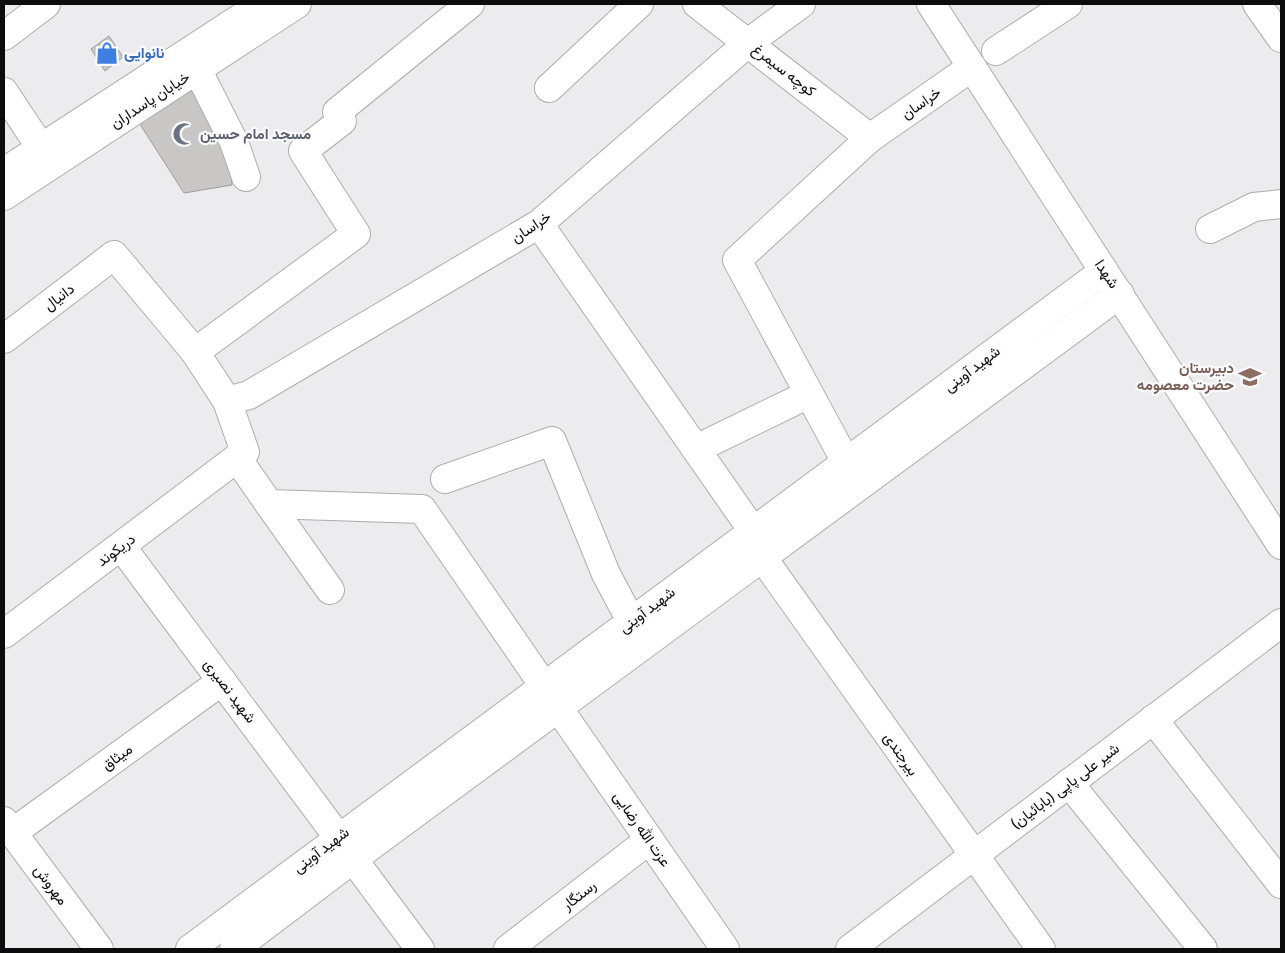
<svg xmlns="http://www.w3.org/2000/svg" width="1285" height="953" viewBox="0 0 1285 953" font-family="Cabin,Vazirmatn,sans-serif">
	<rect width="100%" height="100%" fill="#ececef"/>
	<g fill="#c9c6c6" stroke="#a09d9d">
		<path d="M109,36l14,21 -18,14 -14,-22z"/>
		<path d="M197,77l31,72 4,36 -48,8 -48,-75z"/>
	</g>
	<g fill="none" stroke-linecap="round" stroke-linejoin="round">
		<defs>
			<g id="minor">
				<path d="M697,4l173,134"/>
				<path d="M931,4l350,541"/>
				<path d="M1257,4l24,34"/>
				<path d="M4,36l42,-32"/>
				<path d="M996,51l72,-47"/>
				<path d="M197,69l37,73 12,35"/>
				<path d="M549,88l90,-84"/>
				<path d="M4,92l37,56"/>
				<path d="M4,172l258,-168"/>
				<path d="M4,196l293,-192"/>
				<path d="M539,224l214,307"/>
				<path d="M1210,229l44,-22 27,-3"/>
				<path d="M4,339l110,-84 81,97 32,49 18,51 -241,182"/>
				<path d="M195,352l161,-118 -53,-83 39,-30 -5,-9 133,-108"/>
				<path d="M227,401l22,-6 290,-171 210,-182 52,-38"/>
				<path d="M696,449l113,-55"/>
				<path d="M237,458l32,46 153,5 122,177"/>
				<path d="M846,462l-109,-202 133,-122 102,-71"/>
				<path d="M445,479l107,-38 54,133 25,47"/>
				<path d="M269,504l61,86"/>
				<path d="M121,546l217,291"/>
				<path d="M762,557l279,392"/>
				<path d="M559,709l166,240"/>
				<path d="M1153,719l128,165"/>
				<path d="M1069,783l134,166"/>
				<path d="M4,821l95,128"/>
				<path d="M12,833l210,-152"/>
				<path d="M353,859l67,90"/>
				<path d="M190,949l914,-678"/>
				<path d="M234,949l119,-90 767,-565"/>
				<path d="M508,949l141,-109"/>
				<path d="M850,949l431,-326"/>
			</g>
		</defs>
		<use href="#minor" stroke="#adadb0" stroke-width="30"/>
		<use href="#minor" stroke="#fff" stroke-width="28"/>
	</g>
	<defs>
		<symbol id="shop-bare" viewBox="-9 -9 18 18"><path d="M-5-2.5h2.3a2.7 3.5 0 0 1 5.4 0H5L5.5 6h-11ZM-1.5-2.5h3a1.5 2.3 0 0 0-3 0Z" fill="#3f7fe0" stroke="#fafafc" stroke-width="2.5" paint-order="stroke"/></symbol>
		<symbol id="mosque-bare" viewBox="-9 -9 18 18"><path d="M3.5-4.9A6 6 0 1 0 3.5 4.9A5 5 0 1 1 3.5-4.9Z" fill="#6b7280" stroke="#fafafc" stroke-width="2.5" paint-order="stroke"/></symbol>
		<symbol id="school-bare" viewBox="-9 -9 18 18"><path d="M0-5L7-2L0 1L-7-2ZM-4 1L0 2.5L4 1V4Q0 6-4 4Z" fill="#8d6e63" stroke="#fafafc" stroke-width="2.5" paint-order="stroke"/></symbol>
	</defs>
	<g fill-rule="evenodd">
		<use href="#shop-bare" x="91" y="37" width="32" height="32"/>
		<use href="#mosque-bare" x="168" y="118" width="32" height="32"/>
		<use href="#school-bare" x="1234" y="361" width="32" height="32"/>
	</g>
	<g text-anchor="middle" stroke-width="4.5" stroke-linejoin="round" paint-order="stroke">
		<g font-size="15" font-weight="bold" fill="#366cbe" stroke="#fafafc" text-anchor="start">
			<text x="124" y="58">نانوایی</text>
		</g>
		<g font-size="15" fill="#0c0c0c" stroke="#fafafc">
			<text transform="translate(784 70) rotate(38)" y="5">کوچه سیمرغ</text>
			<text transform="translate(150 100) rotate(-33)" y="5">خیابان پاسداران</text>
			<text transform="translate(921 103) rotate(-35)" y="5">خراسان</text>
			<text transform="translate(531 227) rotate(-34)" y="5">خراسان</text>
			<text transform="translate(1107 274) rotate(56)" y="5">شهدا</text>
			<text transform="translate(59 297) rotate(-37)" y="5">دانیال</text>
			<text transform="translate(972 369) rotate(-37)" y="5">شهید آوینی</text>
			<text transform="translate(116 550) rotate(-37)" y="5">دریکوند</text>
			<text transform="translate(647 610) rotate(-37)" y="5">شهید آوینی</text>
			<text transform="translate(230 691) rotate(53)" y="5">شهید نصیری</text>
			<text transform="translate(901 754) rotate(55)" y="5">بیرجندی</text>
			<text transform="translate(117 757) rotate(-36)" y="5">میثاق</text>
			<text transform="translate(1065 786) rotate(-37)" y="5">شیر علی پاپی (بابائیان)</text>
			<text transform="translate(642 829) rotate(55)" y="5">عزت الله رضایی</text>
			<text transform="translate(321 850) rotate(-37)" y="5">شهید آوینی</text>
			<text transform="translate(51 885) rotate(53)" y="5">مهروش</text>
			<text transform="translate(579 895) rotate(-38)" y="5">رستگار</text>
		</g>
		<g font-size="15" font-weight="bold" fill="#5b616d" stroke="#fafafc" text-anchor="start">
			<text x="200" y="139">مسجد امام حسین</text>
		</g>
		<g font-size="15" font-weight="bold" fill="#785e54" stroke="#fafafc" text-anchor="end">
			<text x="1234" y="373">دبیرستان<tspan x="1234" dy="17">حضرت معصومه</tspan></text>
		</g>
	</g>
	<rect width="1285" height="953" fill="none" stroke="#0c0c0c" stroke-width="10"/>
</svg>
